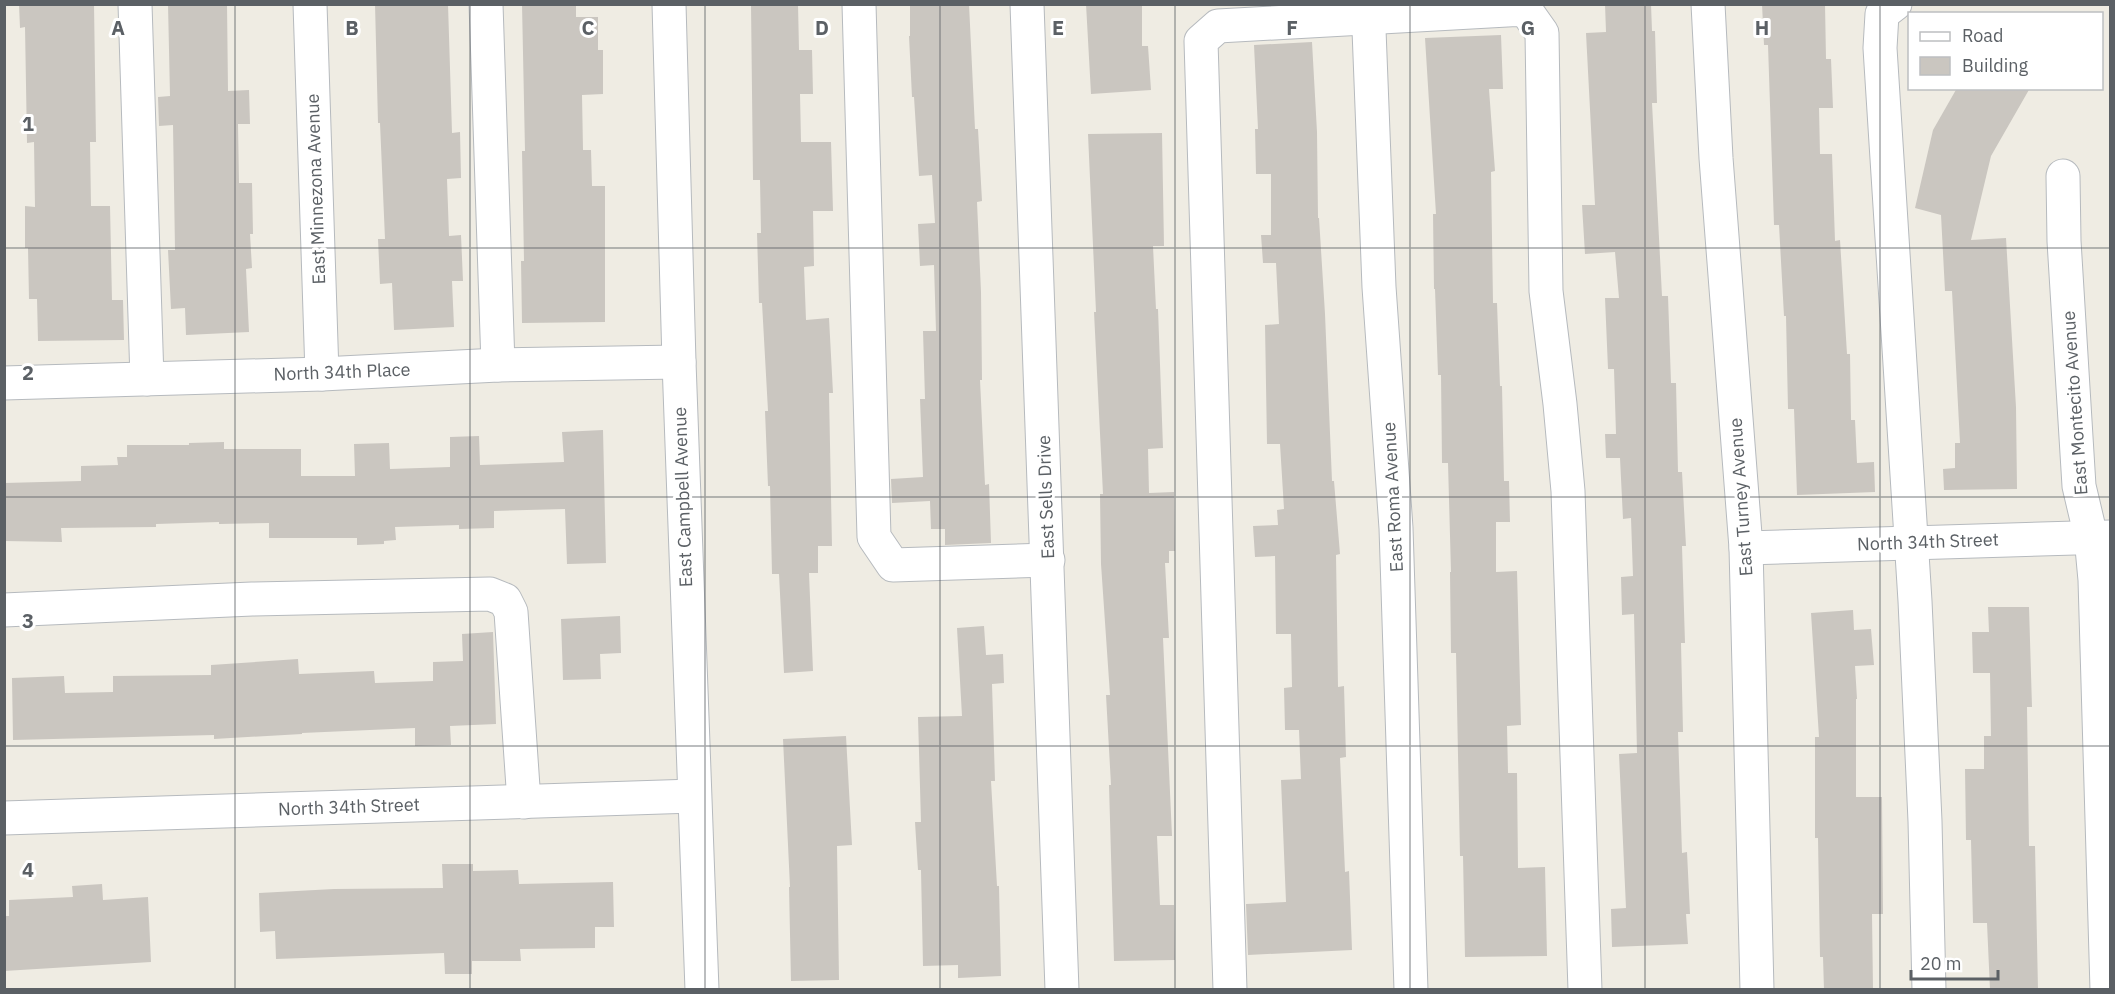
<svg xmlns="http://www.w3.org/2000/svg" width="2115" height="994" viewBox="0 0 2115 994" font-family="'IBM Plex Sans',sans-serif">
	<rect width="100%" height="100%" fill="#efece3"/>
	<g fill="#cac6c0">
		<path d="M19,4h75l2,138h-6l1,64h19l2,94h11l1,40 -86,1 -1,-42h-8l-1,-51h-3v-42l10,1 -1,-65 -7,1 -2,-116 -5,1z"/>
		<path d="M168,4h59l1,87 21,-1 1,34h-12l1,59h13l1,51h-3l2,34 -6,1 3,63 -63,3 -1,-27 -14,1 -3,-59h7l-2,-125 -14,1 -1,-29 12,-1z"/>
		<path d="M375,4h73l4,129 8,-1 1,46 -14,1 2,57 12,-1 2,46h-11l2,46 -60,3 -2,-47 -12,1 -2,-45h7l-5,-116h-2z"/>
		<path d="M522,4h54v13h22v33h5v44l-21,1 1,55h8l1,36h13v136l-83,1 -1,-62h3l-2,-110h3z"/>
		<path d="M751,4h47l1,46h13l1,44h-13l1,48h30l2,69h-20l1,55 -10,1 2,53 23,-2 4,75h-4l3,153h-14v27h-9l4,98 -29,2 -5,-99h-7l-2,-88h-2l-3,-75h3l-6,-108h-3l-2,-70h4l-1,-53h-7z"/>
		<path d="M910,4h59l6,125h3l4,72 -5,1 4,90 1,88h-2l5,105 4,-1 2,59 -46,2v-16h-14l-1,-28 -38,2 -1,-24 32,-2 -3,-78h5l-2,-68h13l-2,-66 -14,1 -2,-42 17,-1 -3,-48 -13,1 -5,-79h-2l-3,-61h1z"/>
		<path d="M1086,4h56v42h6l3,44 -60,4z"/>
		<path d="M1605,4h46l1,27h3l2,72h-5l10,193h6l3,87h5l2,89h4l4,74h-4l3,97h-4l2,89h-5l4,121 5,-1 3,62h-4l2,30 -76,3 -1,-38 15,-1 -7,-154 18,-1 -3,-139 -12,1 -1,-38 12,-1 -2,-58 -8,1 -3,-61h-14l-1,-24h11l-2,-65h-6l-3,-71h14l-4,-46 -30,2 -3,-49h13l-9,-172 20,-1z"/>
		<path d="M1762,4h63l1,55h5l2,49h-14l1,46h12l3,87 5,-1 7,114h3l1,66h4l2,43 17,-1 1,30 -78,3 -3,-86h-6l-2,-93h-2l-5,-91h-5l-6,-180h-4z"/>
		<path d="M1501,35l2,54h-14l6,82 -4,1 2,131h4l3,83h2l2,95h5l1,41h-14v50l21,-1 4,154 -14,1 1,47h9l1,95 27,-1 2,89 -82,1 -2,-101h-3l-4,-203h-5l-1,-81h1l-3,-109h-6l-1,-88h-3l-3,-86h-1l-1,-75h3l-11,-176z"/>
		<path d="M1312,42l5,90 1,86h1l6,96 7,167h2l6,73 -4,1 2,132 6,-1 2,71 -6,1 5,114 4,-1 3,79 -104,5 -2,-51 40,-2 -5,-122 20,-1 -2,-49h-14l-1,-42 8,-1 -1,-53h-15l-1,-78 -20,1 -2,-31 25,-1 -1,-15 7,-1 -4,-65h-13l-2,-119 14,-1 -3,-61h-13l-2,-28h10v-61h-15l-1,-45h3l-4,-84z"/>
		<path d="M1957,88h73l-39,68 -20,84 35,-2 10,169 1,82 -73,1 -1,-21 12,-1v-25h5l-8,-152h-7l-4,-76 -26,-7 18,-78z"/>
		<path d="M1162,133l2,113h-11l3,63h2l5,139 -15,1 1,44 25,-1 1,59h-6v12h-4l4,75h-6l9,198h-15l3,69h14l1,55 -61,1 -5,-176h2l-5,-90h4l-9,-131 -1,-70h3l-9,-182h2l-8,-178z"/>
		<path d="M603,430l3,133 -39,1 -2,-55 -71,2v17l-35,1v-4l-64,2 1,13 -12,1v3l-27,1v-7h-88v-15l-50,1v-2l-63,2v3l-95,1 1,14 -58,-1v-58l77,-2v-15l37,-1 -1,-8h10v-12h62v-2l35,-1v7h77v27h54l-1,-32 35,-1 1,26 60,-2v-30l29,-1 1,29 84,-3 -2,-30z"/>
		<path d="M1988,607h41l3,100h-5l2,139h6l3,144h-48l-3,-67h-14l-2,-83h-5l-1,-71h19v-33h7l-1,-63h-17l-1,-41h17z"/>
		<path d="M1853,610l1,20 17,-1 3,36 -19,1 2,33h-1v98h26l1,117h-11l1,76h-49l-1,-33h-3l-2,-119h-3v-101h4l-8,-124z"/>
		<path d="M620,616l1,37 -21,1 1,25 -38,1 -2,-61z"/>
		<path d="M984,626l2,29 17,-1 1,29 -12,1 3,97h-4l6,105h2l2,90 -43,2v-13l-35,1 -2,-96h-3l-3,-48h6l-3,-105 44,-1 -5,-88z"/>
		<path d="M493,632l3,92 -46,2 1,19 -36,1v-18l-113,5v1l-88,5v-4l-201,5 -1,-62 52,-2 1,17 48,-1v-16l98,-1v-10l87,-6 1,15 75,-3 1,12 58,-2v-19l30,-1 -1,-27z"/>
		<path d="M846,736l6,109 -15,1 2,134 -48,1 -2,-94h1l-7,-148z"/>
		<path d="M442,864h31v7l45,-1 1,14 94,-2 1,45h-19v21l-75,1 1,12h-49v13h-27l-1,-21 -168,6 -1,-28 -15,1 -1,-39 75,-4 109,-1z"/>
		<path d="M102,884l1,16 45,-3 3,65 -147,9v-55h5v-16l64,-3 -1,-11z"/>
	</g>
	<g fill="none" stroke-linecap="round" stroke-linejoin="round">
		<defs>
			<g id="minor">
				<path d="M135,4l12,375"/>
				<path d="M310,4l12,370"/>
				<path d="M486,4l12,361"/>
				<path d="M669,4l10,358 23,628"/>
				<path d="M859,4l15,533 19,28 155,-5"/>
				<path d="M1027,4l35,986"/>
				<path d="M1368,4l11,283 17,241 15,462"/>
				<path d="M1708,4l8,154 30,390 11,442"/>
				<path d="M1895,4l-13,10 -2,34 35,553 10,220 4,169"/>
				<path d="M2063,176l1,65 15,245 12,51 4,43 12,410"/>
				<path d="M4,383l318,-9 176,-9 181,-3"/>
				<path d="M1746,548l364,-11"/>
				<path d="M4,610l248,-11 238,-5 15,6 6,12 13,190"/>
				<path d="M4,818l690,-22"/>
				<path d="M1230,990l-29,-949 17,-15 307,-17 17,24 4,258 14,113 8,87 17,499"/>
			</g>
		</defs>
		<use href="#minor" stroke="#b6babe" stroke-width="35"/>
		<use href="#minor" stroke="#fff" stroke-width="33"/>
	</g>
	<path fill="none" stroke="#5b6065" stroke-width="1.5" stroke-opacity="0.55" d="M235,4v986M470,4v986M705,4v986M940,4v986M1175,4v986M1410,4v986M1645,4v986M1880,4v986M4,248h2106M4,497h2106M4,746h2106"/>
	<g text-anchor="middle" stroke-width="6" stroke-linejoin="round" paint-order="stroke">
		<g font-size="18" fill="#5b6065" stroke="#fff">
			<text transform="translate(316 189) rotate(-92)" y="6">East Minnezona Avenue</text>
			<text transform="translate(342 372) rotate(-2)" y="6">North 34th Place</text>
			<text transform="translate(2075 403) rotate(-94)" y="6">East Montecito Avenue</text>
			<text transform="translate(683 497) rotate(-92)" y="6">East Campbell Avenue</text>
			<text transform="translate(1046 497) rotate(-92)" y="6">East Sells Drive</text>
			<text transform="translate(1393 497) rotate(-93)" y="6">East Roma Avenue</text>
			<text transform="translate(1741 497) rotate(-94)" y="6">East Turney Avenue</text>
			<text transform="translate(1928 542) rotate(-2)" y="6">North 34th Street</text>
			<text transform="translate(349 807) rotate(-2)" y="6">North 34th Street</text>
		</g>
	</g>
	<g font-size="20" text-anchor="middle" font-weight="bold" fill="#5b6065" stroke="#fff" stroke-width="6" stroke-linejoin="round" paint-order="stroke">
		<text x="118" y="35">A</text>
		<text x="352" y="35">B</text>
		<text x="588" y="35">C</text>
		<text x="822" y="35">D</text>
		<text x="1058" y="35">E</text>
		<text x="1292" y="35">F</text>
		<text x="1528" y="35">G</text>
		<text x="1762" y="35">H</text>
		<text x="28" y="131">1</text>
		<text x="28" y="380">2</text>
		<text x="28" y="628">3</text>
		<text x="28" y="877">4</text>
	</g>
	<rect width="2115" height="994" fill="none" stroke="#5b6065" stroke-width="12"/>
	<rect x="1908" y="12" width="195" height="78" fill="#ffffff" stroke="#bdbfc1" stroke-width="1.5"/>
	<rect x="1920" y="32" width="30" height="9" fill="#ffffff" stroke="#bdbfc1" stroke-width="1.5"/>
	<text x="1962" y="42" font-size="18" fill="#5b6065">Road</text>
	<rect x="1920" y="57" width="30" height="18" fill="#cac6c0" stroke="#bdbfc1" stroke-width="1.5"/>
	<text x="1962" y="72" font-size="18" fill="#5b6065">Building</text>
	<path d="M1911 970v9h87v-9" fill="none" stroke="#5b6065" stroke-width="3"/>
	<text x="1920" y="970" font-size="18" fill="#5b6065" stroke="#ffffff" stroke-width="4.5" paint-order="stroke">20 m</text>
</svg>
